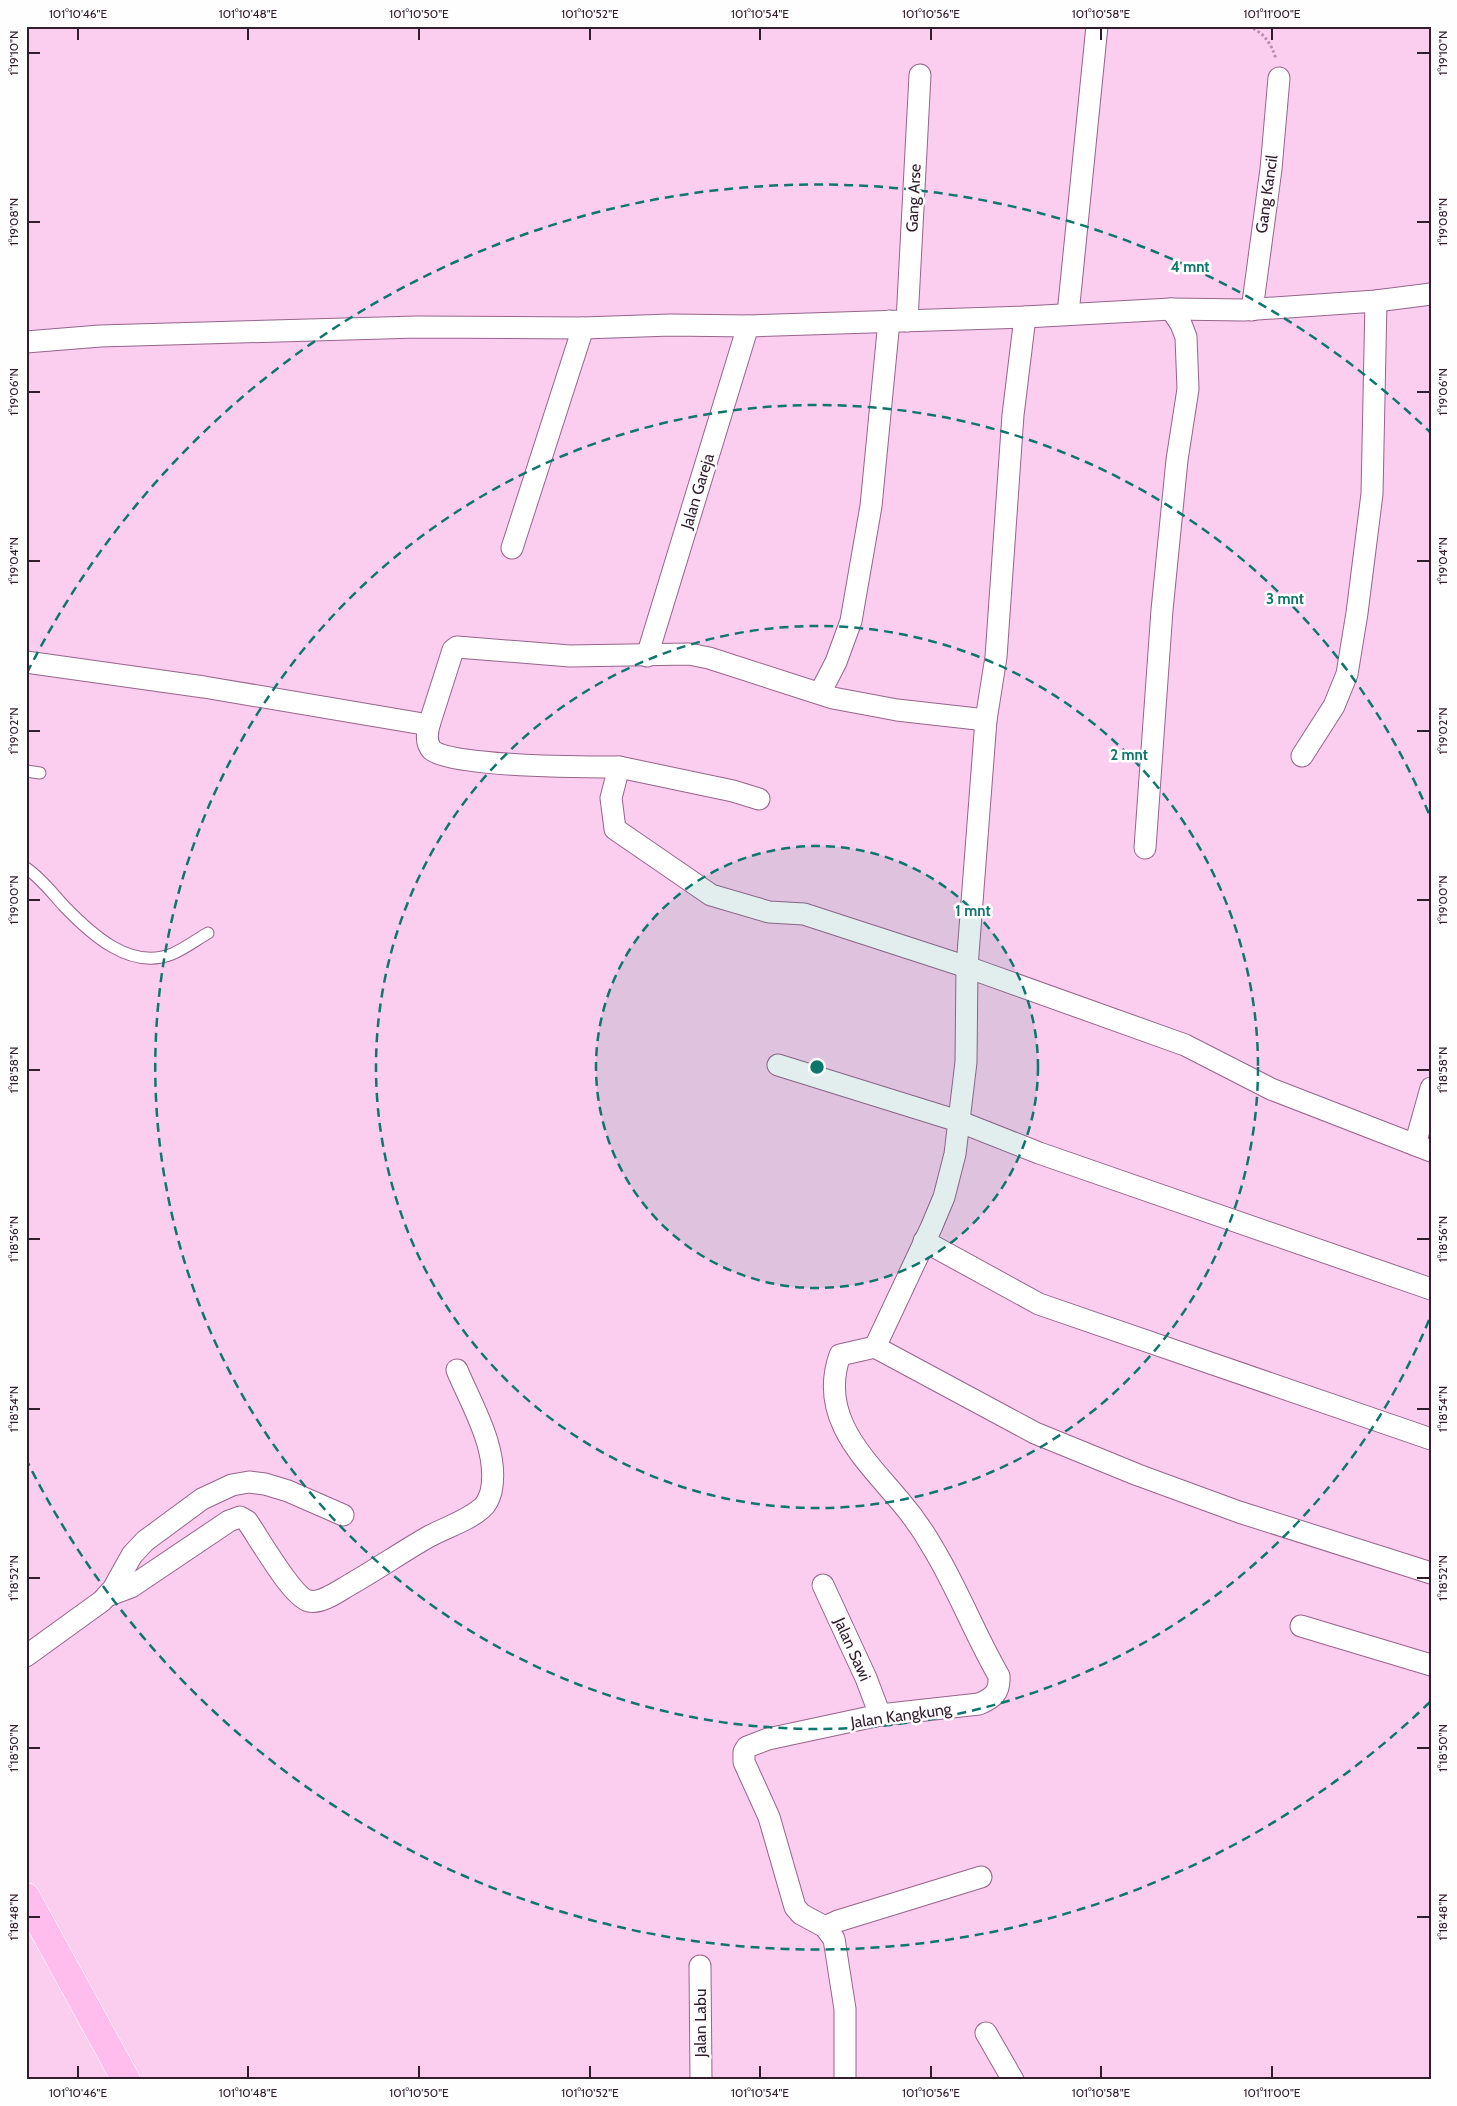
<svg xmlns="http://www.w3.org/2000/svg" width="1457" height="2106" viewBox="0 0 1457 2106" font-family="Cabin,sans-serif">
	<rect width="100%" height="100%" fill="#fbcdee"/>
	<g fill="none" stroke-linecap="round" stroke-linejoin="round">
		<defs>
			<g id="lane">
				<path d="M26,771l14,2"/>
				<path d="M26,868c15,10 26,25 38,38 26,27 66,65 108,48 12,-5 24,-14 36,-21"/>
			</g>
			<g id="street">
				<path d="M1252,310l19,-141 8,-91"/>
				<path d="M1068,314l29,-288"/>
				<path d="M907,321l13,-246"/>
				<path d="M26,342l74,-6 317,-9 166,1 88,-3 77,1 277,-9 146,-8 73,1 132,-9 55,-7"/>
				<path d="M512,548l71,-220"/>
				<path d="M647,656l101,-330"/>
				<path d="M26,662l178,25 225,38 24,-75 4,-3 113,9 119,-2 20,4 124,40 64,12 89,10"/>
				<path d="M820,693l16,-31 15,-41 20,-115 18,-185"/>
				<path d="M429,725c-2,8 -3,19 3,25 19,17 156,17 187,17l-8,31 4,31 96,66 58,17 35,2 163,53 218,78 86,44 160,62"/>
				<path d="M1302,756l32,-50 13,-32 10,-61 15,-119 4,-193"/>
				<path d="M619,767l114,24 26,8"/>
				<path d="M1145,848l17,-238 15,-150 11,-71 -2,-52 -5,-13 -10,-15"/>
				<path d="M778,1065l180,56 81,32 392,136"/>
				<path d="M1415,1145l16,-57"/>
				<path d="M924,1241l115,63 392,135"/>
				<path d="M875,1347l56,-119 13,-31 11,-43 11,-92 1,-95 19,-247 10,-63 17,-242 12,-98"/>
				<path d="M875,1347l160,86 103,42 101,37 192,61"/>
				<path d="M823,1585l43,93 14,37"/>
				<path d="M107,1596l24,-9 98,-66 11,-4 7,4c12,17 45,76 62,80 13,3 31,-11 42,-17 26,-15 51,-32 77,-47 18,-10 38,-15 54,-29 5,-4 7,-10 9,-16 9,-41 -19,-86 -34,-122"/>
				<path d="M1301,1626l130,39"/>
				<path d="M26,1656l76,-55 11,-12 19,-34 13,-14 57,-42 30,-14 17,-3 16,2 23,7 55,24"/>
				<path d="M825,1927l13,-6 143,-44"/>
				<path d="M700,1966l1,114"/>
				<path d="M986,2033l27,47"/>
				<path d="M845,2080v-71l-11,-70 -9,-12 -24,-13 -6,-7 -26,-90 -25,-55v-10l3,-5 21,-8 112,-24 99,-11c14,-6 21,-11 20,-28 -24,-41 -41,-87 -66,-128 -9,-16 -21,-33 -33,-47 -36,-43 -82,-84 -60,-146l35,-8"/>
			</g>
			<path id="highway" d="M26,1897l100,183"/>
		</defs>
		<use href="#lane" stroke="#97648b" stroke-width="13"/>
		<use href="#street" stroke="#97648b" stroke-width="23"/>
		<use href="#highway" stroke="#fff" stroke-width="29"/>
		<path stroke="#b48faa" stroke-width="3" stroke-dasharray="2.5 2.5" stroke-linecap="butt" d="M1249,26c16,8 22,17 27,33"/>
		<use href="#lane" stroke="#fff" stroke-width="11"/>
		<use href="#street" stroke="#fff" stroke-width="21"/>
		<use href="#highway" stroke="#ffbdee" stroke-width="28"/>
	</g>
	<path fill="none" stroke="#321d2d" stroke-width="2" d="M78,28v12M248,28v12M419,28v12M590,28v12M760,28v12M931,28v12M1101,28v12M1272,28v12M28,53h12M1417,53h13M28,222h12M1417,222h13M28,392h12M1417,392h13M28,561h12M1417,561h13M28,731h12M1417,731h13M28,900h12M1417,900h13M28,1070h12M1417,1070h13M28,1239h12M1417,1239h13M28,1409h12M1417,1409h13M28,1578h12M1417,1578h13M28,1748h12M1417,1748h13M28,1917h12M1417,1917h13M78,2066v12M248,2066v12M419,2066v12M590,2066v12M760,2066v12M931,2066v12M1101,2066v12M1272,2066v12"/>
	<circle cx="817" cy="1067" r="221" fill="#0f766e" fill-opacity=".12"/>
	<g fill="none" stroke="#0f766e" stroke-width="2.5" stroke-dasharray="9 6">
		<circle cx="817" cy="1067" r="221"/>
		<circle cx="817" cy="1067" r="441"/>
		<path d="M1429 1320A662 662 0 1 1 1429 814"/>
		<path d="M1430 1702A883 883 0 0 1 27 1461M27 673A883 883 0 0 1 1430 432"/>
	</g>
	<g text-anchor="middle" stroke-width="5" stroke-linejoin="round" paint-order="stroke">
		<g font-size="16" fill="#321d2d" stroke="#fefefe">
			<text transform="translate(1266 194) rotate(-82)" y="6">Gang Kancil</text>
			<text transform="translate(913 198) rotate(-87)" y="6">Gang Arse</text>
			<text transform="translate(697 491) rotate(-73)" y="6">Jalan Gareja</text>
			<text transform="translate(853 1649) rotate(66)" y="6">Jalan Sawi</text>
			<text transform="translate(901 1715) rotate(-8)" y="6">Jalan Kangkung</text>
			<text transform="translate(700 2023) rotate(-90)" y="6">Jalan Labu</text>
		</g>
	</g>
	<circle cx="817" cy="1067" r="8" fill="#0f766e" stroke="#fefefe" stroke-width="2.5"/>
	<g font-size="15" text-anchor="middle" font-weight="bold" fill="#0f766e" stroke="#fefefe" stroke-width="5" stroke-linejoin="round" paint-order="stroke">
		<text x="1190" y="272">4 mnt</text>
		<text x="1285" y="604">3 mnt</text>
		<text x="1129" y="760">2 mnt</text>
		<text x="973" y="916">1 mnt</text>
	</g>
	<rect width="1457" height="2106" fill="none" stroke="#fefefe" stroke-width="55"/>
	<rect x="28" y="28" width="1402" height="2050" fill="none" stroke="#321d2d" stroke-width="2"/>
	<g font-size="12" text-anchor="middle" fill="#321d2d">
		<text x="78" y="18">101°10'46"E</text>
		<text x="248" y="18">101°10'48"E</text>
		<text x="419" y="18">101°10'50"E</text>
		<text x="590" y="18">101°10'52"E</text>
		<text x="760" y="18">101°10'54"E</text>
		<text x="931" y="18">101°10'56"E</text>
		<text x="1101" y="18">101°10'58"E</text>
		<text x="1272" y="18">101°11'00"E</text>
		<text transform="translate(14 53) rotate(-90)" y="4">1°19'10"N</text>
		<text transform="translate(1443 53) rotate(-90)" y="4">1°19'10"N</text>
		<text transform="translate(14 222) rotate(-90)" y="4">1°19'08"N</text>
		<text transform="translate(1443 222) rotate(-90)" y="4">1°19'08"N</text>
		<text transform="translate(14 392) rotate(-90)" y="4">1°19'06"N</text>
		<text transform="translate(1443 392) rotate(-90)" y="4">1°19'06"N</text>
		<text transform="translate(14 561) rotate(-90)" y="4">1°19'04"N</text>
		<text transform="translate(1443 561) rotate(-90)" y="4">1°19'04"N</text>
		<text transform="translate(14 731) rotate(-90)" y="4">1°19'02"N</text>
		<text transform="translate(1443 731) rotate(-90)" y="4">1°19'02"N</text>
		<text transform="translate(14 900) rotate(-90)" y="4">1°19'00"N</text>
		<text transform="translate(1443 900) rotate(-90)" y="4">1°19'00"N</text>
		<text transform="translate(14 1070) rotate(-90)" y="4">1°18'58"N</text>
		<text transform="translate(1443 1070) rotate(-90)" y="4">1°18'58"N</text>
		<text transform="translate(14 1239) rotate(-90)" y="4">1°18'56"N</text>
		<text transform="translate(1443 1239) rotate(-90)" y="4">1°18'56"N</text>
		<text transform="translate(14 1409) rotate(-90)" y="4">1°18'54"N</text>
		<text transform="translate(1443 1409) rotate(-90)" y="4">1°18'54"N</text>
		<text transform="translate(14 1578) rotate(-90)" y="4">1°18'52"N</text>
		<text transform="translate(1443 1578) rotate(-90)" y="4">1°18'52"N</text>
		<text transform="translate(14 1748) rotate(-90)" y="4">1°18'50"N</text>
		<text transform="translate(1443 1748) rotate(-90)" y="4">1°18'50"N</text>
		<text transform="translate(14 1917) rotate(-90)" y="4">1°18'48"N</text>
		<text transform="translate(1443 1917) rotate(-90)" y="4">1°18'48"N</text>
		<text x="78" y="2097">101°10'46"E</text>
		<text x="248" y="2097">101°10'48"E</text>
		<text x="419" y="2097">101°10'50"E</text>
		<text x="590" y="2097">101°10'52"E</text>
		<text x="760" y="2097">101°10'54"E</text>
		<text x="931" y="2097">101°10'56"E</text>
		<text x="1101" y="2097">101°10'58"E</text>
		<text x="1272" y="2097">101°11'00"E</text>
	</g>
</svg>
